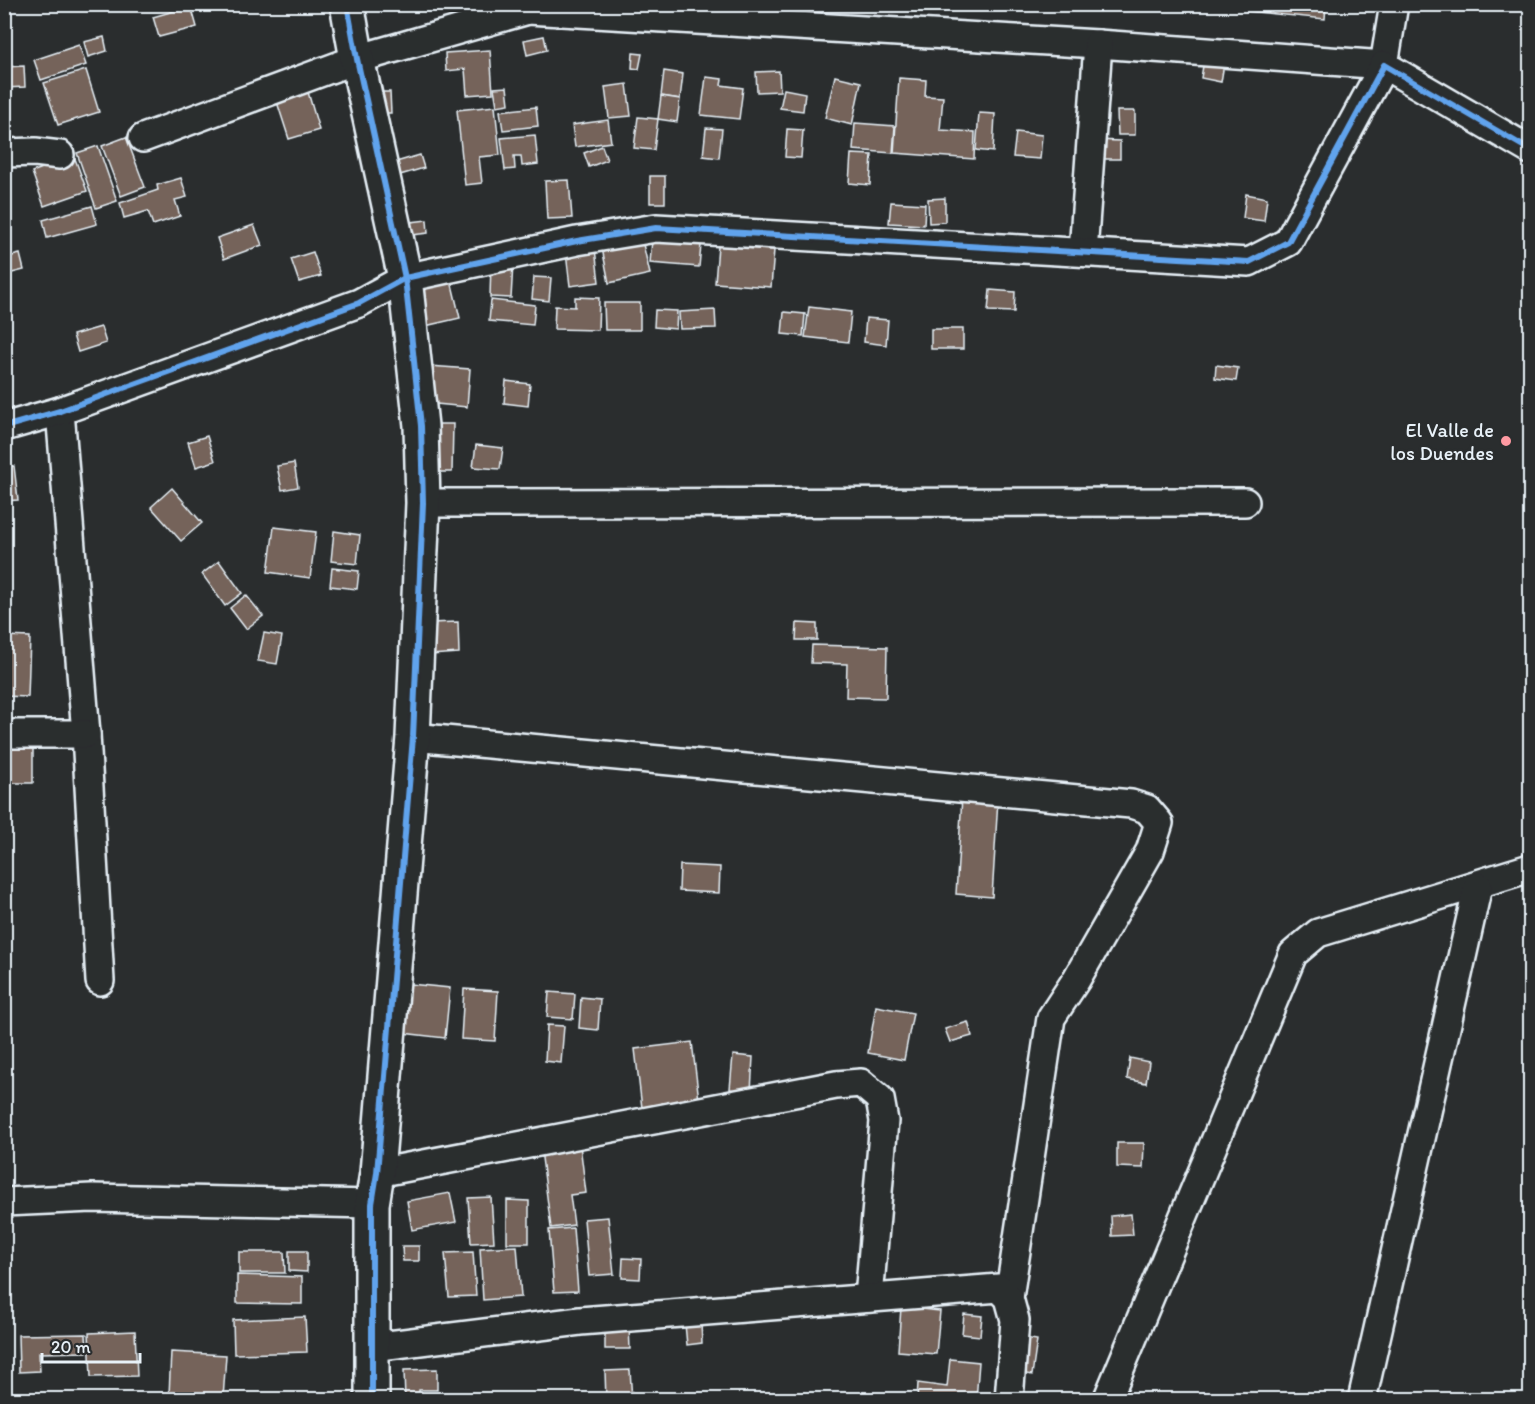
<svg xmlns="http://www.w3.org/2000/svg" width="1535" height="1404" viewBox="0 0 1535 1404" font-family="Itim,sans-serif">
	<rect width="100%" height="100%" fill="#2a2d2e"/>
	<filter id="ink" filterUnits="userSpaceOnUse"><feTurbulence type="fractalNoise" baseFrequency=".0167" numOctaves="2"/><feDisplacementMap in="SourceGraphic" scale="12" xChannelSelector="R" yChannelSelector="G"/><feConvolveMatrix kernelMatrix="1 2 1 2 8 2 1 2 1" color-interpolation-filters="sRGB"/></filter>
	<g filter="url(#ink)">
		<g fill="#74645a" stroke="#e8f1f8" stroke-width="1.5">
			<path d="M1248,4h78l-1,15 -78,-8z"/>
			<path d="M191,6l6,21 -38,10 -6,-20z"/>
			<path d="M544,36l3,14 -20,5 -3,-15z"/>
			<path d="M104,37l3,14 -19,6 -4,-15z"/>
			<path d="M79,45l7,20 -45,15 -7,-20z"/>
			<path d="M490,50l3,43 -26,2 -2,-26 -19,2 -1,-18z"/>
			<path d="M633,53l9,1 -3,15 -7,-1z"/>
			<path d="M1204,60l20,4 -3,18 -20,-4z"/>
			<path d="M24,66l1,21 -21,1v-21z"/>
			<path d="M86,70l13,42 -41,13 -14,-42z"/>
			<path d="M664,71l19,3 -3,25 -19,-3z"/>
			<path d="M779,71l1,20 -23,1 -1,-20z"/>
			<path d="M835,76l26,6 -9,43 -27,-7z"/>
			<path d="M706,77l16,2 -1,6 22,3 -4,31 -38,-4z"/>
			<path d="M899,78l27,2 -1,16 18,1 -3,33 35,2 -1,27 -80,-6z"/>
			<path d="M627,84l4,32 -22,2 -4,-31z"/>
			<path d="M507,87l2,17 -12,2 -3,-18z"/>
			<path d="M784,89l21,4 -2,18 -23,-3z"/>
			<path d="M308,92l11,38 -30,9 -12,-37z"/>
			<path d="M377,92h13l1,21h-13z"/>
			<path d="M661,96l19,3 -3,23 -19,-3z"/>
			<path d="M495,106l5,49 -21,2 3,26 -17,2 -8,-75z"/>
			<path d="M536,107l2,19 -35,4 -3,-19z"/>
			<path d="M1117,111h18v24h-17z"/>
			<path d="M979,113l16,1 -2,38 -17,-2z"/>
			<path d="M638,117l20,2 -4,31 -20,-2z"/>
			<path d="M608,120l3,22 -36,5 -3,-22z"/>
			<path d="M855,123l40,3 -2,27 -40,-3z"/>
			<path d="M706,128l16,1 -3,29 -16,-2z"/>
			<path d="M787,129l16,1 -2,28 -16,-1z"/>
			<path d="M1016,132l26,3 -2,24 -27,-2z"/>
			<path d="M535,135l3,29 -16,2 -1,-10h-7l1,13 -10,1 -4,-32z"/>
			<path d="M126,137l19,50 -24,9 -19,-50z"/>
			<path d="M1096,140l24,1v18h-25z"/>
			<path d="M98,146l19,55 -21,7 -19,-55z"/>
			<path d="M602,146l5,14 -18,7 -5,-14z"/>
			<path d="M851,154l21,1 -2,30 -21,-2z"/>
			<path d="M420,155l4,13 -24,7 -4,-13z"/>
			<path d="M74,156l13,35 -43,15 -12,-34z"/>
			<rect x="650" y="176" width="15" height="27"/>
			<path d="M181,178l6,19 -12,3 5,16 -27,9 -5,-14 -24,7 -4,-15 38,-13 -1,-5z"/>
			<path d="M569,180l3,38 -25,1 -2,-38z"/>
			<path d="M1246,194l21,4 -3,23 -21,-3z"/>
			<path d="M945,198v24l-16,1 -1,-24z"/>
			<path d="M891,202l34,2 -1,21 -35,-2z"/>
			<path d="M92,206l5,18 -50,14 -4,-18z"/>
			<path d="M427,220l1,13 -16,2 -1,-13z"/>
			<path d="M254,225l8,20 -38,14 -7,-21z"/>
			<path d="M642,240l8,34 -41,9 -7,-35z"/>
			<path d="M652,240l49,5 -2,22 -49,-4z"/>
			<path d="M718,246l56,4 -3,37 -56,-4z"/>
			<path d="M595,249l4,33 -29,4 -4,-33z"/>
			<path d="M313,252l8,24 -22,6 -8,-23z"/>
			<path d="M20,254l4,16 -20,5v-17z"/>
			<path d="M491,263l22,1 -2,34 -21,-1z"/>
			<path d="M449,272l11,46 -35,8 -10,-46z"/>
			<path d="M534,277l17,1 -2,23 -17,-2z"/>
			<path d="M990,290l25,2 -1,20 -26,-1z"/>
			<path d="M575,297l24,1 -1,32 -44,-1 1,-23 20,1z"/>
			<path d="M491,300l44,5 -2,20 -44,-4z"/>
			<path d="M604,303h36v27h-35z"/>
			<path d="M809,307l42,5 -3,30 -43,-5z"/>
			<path d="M655,310l22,1 -1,18 -22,-2z"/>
			<path d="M715,310l1,18 -36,1 -1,-17z"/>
			<path d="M784,312l21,2 -2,22 -21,-2z"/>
			<path d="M866,318l22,2 -2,25 -22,-3z"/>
			<path d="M101,327l5,16 -28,9 -5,-17z"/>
			<rect x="931" y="329" width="32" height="20"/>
			<path d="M1216,365l22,3 -2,13 -21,-3z"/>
			<path d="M429,366l41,3 -3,38 -41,-4z"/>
			<path d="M506,381l24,3 -2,22 -24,-3z"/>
			<path d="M430,424h23l-1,48h-22z"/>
			<path d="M207,436l8,25 -19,6 -8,-25z"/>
			<path d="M476,445l27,3 -3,21 -27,-2z"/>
			<path d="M294,463l4,24 -16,3 -5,-24z"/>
			<path d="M14,466l4,34 -14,1v-34z"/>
			<path d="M172,488l30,35 -21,18 -30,-34z"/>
			<path d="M274,527l42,5 -6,46 -42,-6z"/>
			<path d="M334,531l26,4 -3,29 -26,-3z"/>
			<path d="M219,561l23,32 -17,13 -23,-32z"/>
			<path d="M332,568l27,3 -2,18 -27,-3z"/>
			<path d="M246,595l17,21 -17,13 -16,-21z"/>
			<path d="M458,622l1,31 -29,2 -1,-32z"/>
			<path d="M797,623l20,1v16h-21z"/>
			<path d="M264,633l18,3 -5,28 -19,-3z"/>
			<path d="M4,636l26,1 -2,60 -24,-1z"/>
			<path d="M812,645l75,2 -1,51 -40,-1 1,-33 -36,-1z"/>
			<rect x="4" y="740" width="29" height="43"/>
			<path d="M962,797l36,2 -6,98 -36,-3z"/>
			<path d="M680,865l40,2 -1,26 -40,-2z"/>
			<path d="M399,983l51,5 -5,50 -51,-6z"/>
			<path d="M464,989l34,2 -3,50 -34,-2z"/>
			<path d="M549,992l26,2 -2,25 -26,-2z"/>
			<path d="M581,997l19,2 -2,31 -19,-2z"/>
			<path d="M876,1006l37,7 -9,47 -36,-7z"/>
			<path d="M968,1022l4,14 -22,6 -5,-13z"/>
			<path d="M547,1025l17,1 -3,37 -16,-2z"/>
			<path d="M692,1042l7,58 -57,8 -7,-59z"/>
			<path d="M733,1055l20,2 -2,34 -21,-2z"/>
			<path d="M1130,1058l19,4 -3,21 -19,-4z"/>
			<path d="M1117,1143h27l-1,25 -26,-1z"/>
			<path d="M580,1145l6,48 -16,2 4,30 -23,3 -10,-78z"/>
			<path d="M450,1193l6,29 -44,8 -5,-29z"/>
			<path d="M491,1197l3,45 -23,1 -3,-45z"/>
			<path d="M507,1200l22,1v42h-22z"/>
			<path d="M1131,1214l2,21 -21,1 -1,-20z"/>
			<path d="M608,1217l6,57 -25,2 -5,-57z"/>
			<path d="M573,1228l5,63 -24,1 -5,-62z"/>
			<path d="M402,1246h17v15h-16z"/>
			<path d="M517,1246l4,51 -38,3 -3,-52z"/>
			<path d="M289,1251h18v21l-18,-1z"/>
			<path d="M239,1252h45l1,21h-46z"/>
			<path d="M473,1252l3,44 -27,1 -4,-44z"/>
			<path d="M623,1258l18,1 -1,20 -18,-1z"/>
			<path d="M237,1275l65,2v27l-65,-1z"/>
			<path d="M901,1307l39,4 -4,43 -38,-3z"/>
			<path d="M964,1314l18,2 -2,20 -18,-2z"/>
			<path d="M305,1317l2,35 -73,2 -1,-34z"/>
			<path d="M701,1323l1,20 -15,2 -2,-21z"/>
			<path d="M629,1326l1,23h-25v-22z"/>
			<path d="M135,1331l2,45 -46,1 -2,-44z"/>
			<path d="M86,1334l1,18 -48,1 1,18 -21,1 -1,-37z"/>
			<path d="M1019,1337l18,3 -5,35 -18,-3z"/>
			<path d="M171,1352l55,3 -3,44 -54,-4z"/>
			<path d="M950,1359l29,3 -3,38h-59l1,-17 29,4z"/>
			<path d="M437,1369v21h-18v10h-14l-1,-30z"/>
			<path d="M630,1370l2,30h-26l-1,-29z"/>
		</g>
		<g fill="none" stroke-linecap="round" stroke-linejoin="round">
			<defs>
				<g id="street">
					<path d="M143,138l214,-79 171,-49 570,34 286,21 10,-61"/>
					<path d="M4,153l31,-1 25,3"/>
					<path d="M1083,252l15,-208"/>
					<path d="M60,411l26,323 14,247"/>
					<path d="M4,427l56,-16 299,-108 46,-25 172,-37 79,-13 593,34 39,-20 96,-177 146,85"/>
					<path d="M423,503l822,-1"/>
					<path d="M4,734h82"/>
					<path d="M413,737l718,67 16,5 12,14 -9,28 -74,129 -25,38 -42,280"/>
					<path d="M377,1173l459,-88 25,-2 19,16 4,22 -15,177"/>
					<path d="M4,1202l88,-4 280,6"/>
					<path d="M372,1347l208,-26 419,-33 10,10 6,22 -6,80"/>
					<path d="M1107,1400l186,-446 25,-21 212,-65"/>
					<path d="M1362,1400l116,-514"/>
				</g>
				<path id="secondary" d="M347,4l10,55 48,219 16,148 2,77 -10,234 -36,436 -5,31v196"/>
			</defs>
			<use href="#street" stroke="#e8f1f8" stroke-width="32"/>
			<use href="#secondary" stroke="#e8f1f8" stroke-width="38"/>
			<use href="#street" stroke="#2a2d2e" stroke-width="27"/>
			<use href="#secondary" stroke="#2a2d2e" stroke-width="33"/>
			<defs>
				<g id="cycleway">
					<path d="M347,4l10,55 48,219 16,148 2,77 -10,234 -36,436 -5,31v196"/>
					<path d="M4,427l56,-16 299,-108 46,-25 172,-37 79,-13 593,34 39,-20 96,-177 146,85"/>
				</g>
			</defs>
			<use href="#cycleway" stroke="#2a2d2e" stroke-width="10"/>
			<use href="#cycleway" stroke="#60a3ed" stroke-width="6"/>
		</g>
	</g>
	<circle fill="#ff9aa2" stroke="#2a2d2e" stroke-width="2" cx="1506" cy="441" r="6"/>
	<g text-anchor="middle" stroke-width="5" stroke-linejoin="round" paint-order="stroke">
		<g font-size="20" fill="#e8f1f8" stroke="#2a2d2e" text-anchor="end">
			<text x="1494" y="437">El Valle de<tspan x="1494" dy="23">los Duendes</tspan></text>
		</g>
	</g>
	<rect width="1535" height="1404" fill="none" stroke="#2a2d2e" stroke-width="24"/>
	<rect x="12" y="12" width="1511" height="1380" fill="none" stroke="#e8f1f8" stroke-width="2" filter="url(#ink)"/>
	<path d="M42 1353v9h98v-9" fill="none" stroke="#e8f1f8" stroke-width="3"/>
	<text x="51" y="1353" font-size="18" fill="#e8f1f8" stroke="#2a2d2e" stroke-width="4.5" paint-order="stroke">20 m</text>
</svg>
